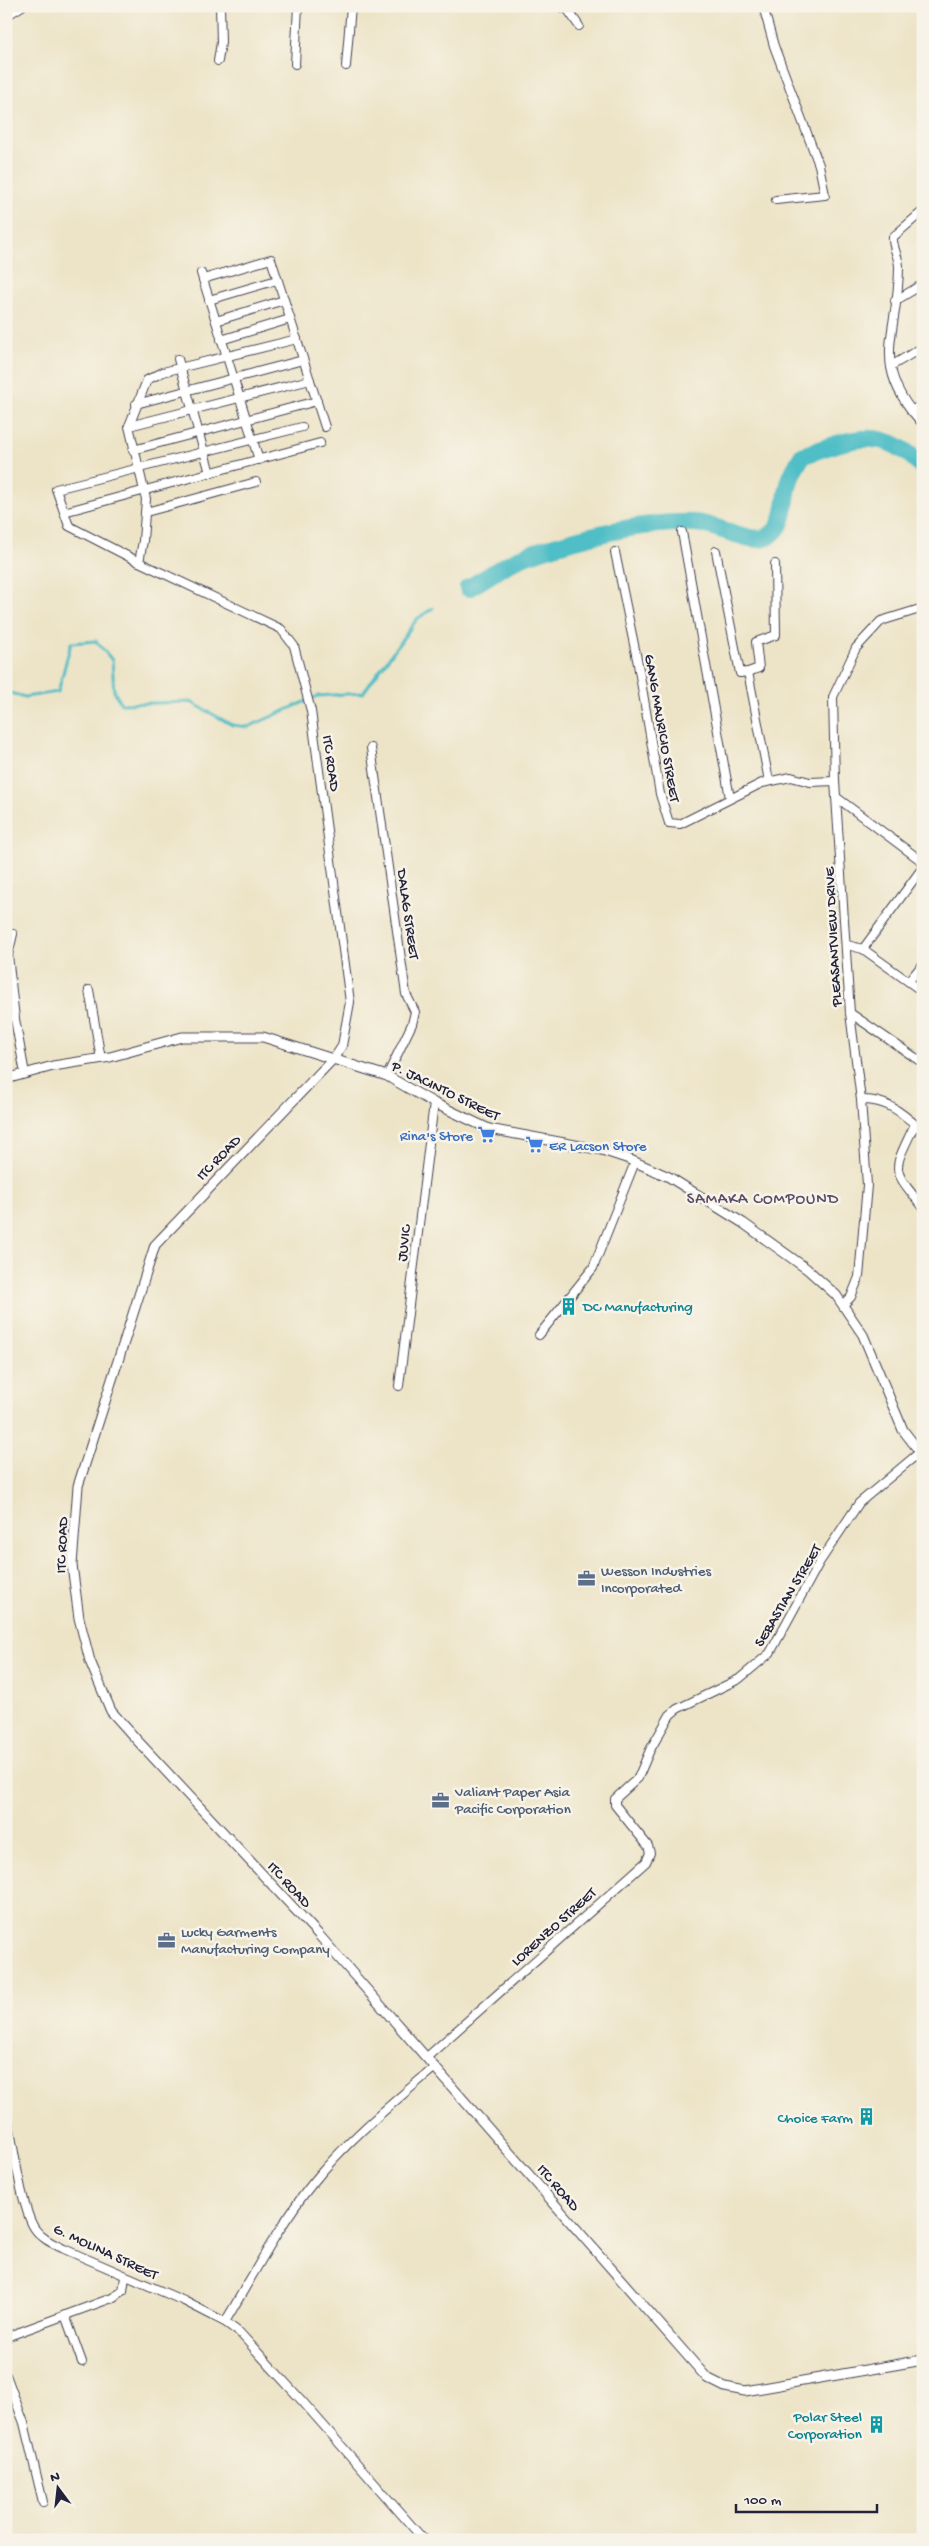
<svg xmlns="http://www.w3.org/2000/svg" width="929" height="2546" viewBox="0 0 929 2546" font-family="'Gochi Hand',sans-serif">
	<rect width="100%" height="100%" fill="#f7f3e8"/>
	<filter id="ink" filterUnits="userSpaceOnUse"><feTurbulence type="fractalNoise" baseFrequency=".02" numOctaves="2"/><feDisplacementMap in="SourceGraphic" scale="10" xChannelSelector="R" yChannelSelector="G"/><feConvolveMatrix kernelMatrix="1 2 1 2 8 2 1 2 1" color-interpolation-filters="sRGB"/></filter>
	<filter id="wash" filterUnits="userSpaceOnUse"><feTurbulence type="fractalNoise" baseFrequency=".0096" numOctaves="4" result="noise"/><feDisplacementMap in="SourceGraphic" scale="20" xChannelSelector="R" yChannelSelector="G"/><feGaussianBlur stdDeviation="1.12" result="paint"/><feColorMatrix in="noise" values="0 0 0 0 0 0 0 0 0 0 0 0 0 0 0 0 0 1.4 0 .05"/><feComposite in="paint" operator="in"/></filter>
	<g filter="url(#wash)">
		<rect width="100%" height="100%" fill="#ede4c7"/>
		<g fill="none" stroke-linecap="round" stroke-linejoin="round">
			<path stroke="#4fbec6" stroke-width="3" d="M6,692l19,5 33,-5 13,-49 25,-2 16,19 2,31 7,13 70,-2 41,23 16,2 70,-31 45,-3 54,-74 16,-11"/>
			<path stroke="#4fbec6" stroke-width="18" d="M468,588c19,-10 39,-26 59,-33 47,-17 118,-34 167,-32 19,0 58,22 73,14 22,-11 16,-38 23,-57 2,-8 8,-16 12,-24 47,-17 83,-33 121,12"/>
		</g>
	</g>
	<g filter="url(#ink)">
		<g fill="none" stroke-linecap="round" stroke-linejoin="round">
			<defs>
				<g id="minor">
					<path d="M559,6l9,4 11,16"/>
					<path d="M763,6l11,40 45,119 6,30 -49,5"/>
					<path d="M6,16l16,-10"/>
					<path d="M218,61l3,-19 -1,-36"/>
					<path d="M295,64l3,-58"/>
					<path d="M346,66l5,-60"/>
					<path d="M923,211l-30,26c-1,10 6,20 6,30 0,68 -32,97 24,157"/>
					<path d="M201,273l58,187"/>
					<path d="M203,279l68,-20 54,168"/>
					<path d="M209,300l68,-20"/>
					<path d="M895,301l28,-17"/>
					<path d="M216,321l68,-21"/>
					<path d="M221,340l69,-21"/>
					<path d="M178,359l32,114"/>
					<path d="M891,366l32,-19"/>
					<path d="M136,404l167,-44"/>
					<path d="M911,411l12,-7"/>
					<path d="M129,426l181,-46"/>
					<path d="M302,427l-246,62 13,37 70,36 142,67 13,17 17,65 39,291 -8,44 -8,12"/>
					<path d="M133,450l184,-49"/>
					<path d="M64,512l256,-69"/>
					<path d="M146,512l110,-30"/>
					<path d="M682,532l48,266"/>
					<path d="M716,551l24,122 8,-1 21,109"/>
					<path d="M615,552l23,112 22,130 9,29 11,1 82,-41 29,-6 19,5 25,-1"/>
					<path d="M139,562l4,-21 3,-42 -17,-73 18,-46 16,-8 134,-33"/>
					<path d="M748,672l11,-4 -3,-26 20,-7 -1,-71"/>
					<path d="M371,748l35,246 9,18 -3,12 -25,52"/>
					<path d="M836,797l87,65"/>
					<path d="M13,934l-5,21 7,64 10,55"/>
					<path d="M847,945l16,4 60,43"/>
					<path d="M863,949l60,-82"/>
					<path d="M909,981l14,-17"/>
					<path d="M89,990l12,69"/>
					<path d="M850,1013l73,50"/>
					<path d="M861,1100c27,-1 42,14 62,31"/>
					<path d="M915,1124c-22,48 -26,42 8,83"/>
					<path d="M844,1304l7,-7 8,-20 8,-92 -6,-85 -11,-87 -15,-232 -2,-84 23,-49 25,-27 42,-13"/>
					<path d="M539,1335l54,-67 42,-106"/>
					<path d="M399,1386l35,-283"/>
					<path d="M427,2057l219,-195 4,-9 -2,-7 -33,-41v-6l23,-21 12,-28 20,-35 7,-6 62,-30 31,-26 49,-90 40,-60 61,-51"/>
					<path d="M6,2109c6,27 15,100 29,120 7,10 19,15 29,20l120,52 41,21 15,11 63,69 121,138"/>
					<path d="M65,2315l17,47"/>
					<path d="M225,2322c28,-46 53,-96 87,-138 35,-44 81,-81 123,-117"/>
					<path d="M6,2337l106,-39 11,-7 2,-14"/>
					<path d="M6,2375l18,48 19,79"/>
				</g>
				<g id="tertiary">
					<path d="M334,1058l-179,187 -77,241 -6,79 7,53 11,43 21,50 24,27 183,196 389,444 18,9 20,4 178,-31"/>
					<path d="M6,1079l47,-13 57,-9 72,-20h81l124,39 47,27 55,26 113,21 24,8 43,19 74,46 64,46 29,26 27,40 40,95 20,26"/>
				</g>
			</defs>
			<use href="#minor" stroke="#403f50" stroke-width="10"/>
			<use href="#tertiary" stroke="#403f50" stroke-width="11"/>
			<use href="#minor" stroke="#fff" stroke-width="8"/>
			<use href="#tertiary" stroke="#fff" stroke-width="9"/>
		</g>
	</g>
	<defs>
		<symbol id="supermarket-bare" viewBox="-9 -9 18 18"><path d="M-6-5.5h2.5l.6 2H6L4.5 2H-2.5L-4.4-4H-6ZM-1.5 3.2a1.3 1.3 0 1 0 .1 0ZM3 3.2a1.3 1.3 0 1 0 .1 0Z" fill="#3f7fe0" stroke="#f7f3e8" stroke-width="2.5" paint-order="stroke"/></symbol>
		<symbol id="building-bare" viewBox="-9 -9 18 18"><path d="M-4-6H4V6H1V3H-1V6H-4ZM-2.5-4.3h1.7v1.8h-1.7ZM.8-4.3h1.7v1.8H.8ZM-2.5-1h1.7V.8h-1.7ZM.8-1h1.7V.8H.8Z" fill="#0f9aa8" stroke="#f7f3e8" stroke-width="2.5" paint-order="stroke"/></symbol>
		<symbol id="office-bare" viewBox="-9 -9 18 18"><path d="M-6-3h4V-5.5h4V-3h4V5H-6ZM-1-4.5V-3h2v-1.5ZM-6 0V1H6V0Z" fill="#5c6f8a" stroke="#f7f3e8" stroke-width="2.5" paint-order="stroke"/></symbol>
	</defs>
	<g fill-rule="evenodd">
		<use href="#supermarket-bare" x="474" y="1122" width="25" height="25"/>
		<use href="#supermarket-bare" x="522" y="1132" width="25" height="25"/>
		<use href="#building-bare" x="556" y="1294" width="25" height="25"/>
		<use href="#office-bare" x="574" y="1566" width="25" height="25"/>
		<use href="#office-bare" x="428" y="1788" width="25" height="25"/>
		<use href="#office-bare" x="154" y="1928" width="25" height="25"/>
		<use href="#building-bare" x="854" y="2104" width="25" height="25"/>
		<use href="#building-bare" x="864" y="2412" width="25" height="25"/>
	</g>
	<g text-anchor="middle" stroke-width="5" stroke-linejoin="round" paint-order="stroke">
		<g font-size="15" fill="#22223b" stroke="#f7f3e8">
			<text transform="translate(663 728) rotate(80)" y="5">GANG MAURICIO STREET</text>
			<text transform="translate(332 763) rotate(82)" y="5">ITC ROAD</text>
			<text transform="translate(409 914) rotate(82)" y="5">DALAG STREET</text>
			<text transform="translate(832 937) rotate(-93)" y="5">PLEASANTVIEW DRIVE</text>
			<text transform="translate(446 1090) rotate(26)" y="5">P. JACINTO STREET</text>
			<text transform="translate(218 1157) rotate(-46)" y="5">ITC ROAD</text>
			<text transform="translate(403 1243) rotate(-83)" y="5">JUVIC</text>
			<text transform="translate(61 1545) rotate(-88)" y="5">ITC ROAD</text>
			<text transform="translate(787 1595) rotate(-59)" y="5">SEBASTIAN STREET</text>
			<text transform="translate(290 1884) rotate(47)" y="5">ITC ROAD</text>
			<text transform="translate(553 1926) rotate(-42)" y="5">LORENZO STREET</text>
			<text transform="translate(559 2187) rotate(49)" y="5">ITC ROAD</text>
			<text transform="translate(106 2251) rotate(25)" y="5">G. MOLINA STREET</text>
		</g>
		<g font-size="15" fill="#366cbe" stroke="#f7f3e8" text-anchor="end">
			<text x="473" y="1140">Rina's Store</text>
			<text x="549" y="1150" text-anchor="start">ER Lacson Store</text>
		</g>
		<g font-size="15" fill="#0d838f" stroke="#f7f3e8" text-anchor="end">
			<text x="583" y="1311" text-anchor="start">DC Manufacturing</text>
			<text x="853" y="2122">Choice Farm</text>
			<text x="862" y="2421">Polar Steel<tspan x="862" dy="17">Corporation</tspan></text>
		</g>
		<g font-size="15" fill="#4e5e75" stroke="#f7f3e8" text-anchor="start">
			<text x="601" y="1575">Wesson Industries<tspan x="601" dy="17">Incorporated</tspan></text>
			<text x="455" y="1796">Valiant Paper Asia<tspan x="455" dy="17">Pacific Corporation</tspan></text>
			<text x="181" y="1936">Lucky Garments<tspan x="181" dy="17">Manufacturing Company</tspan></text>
		</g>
		<g font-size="16" letter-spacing="1" fill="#584c68" stroke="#f7f3e8">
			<text x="763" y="1203">SAMAKA COMPOUND</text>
		</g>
	</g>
	<rect width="929" height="2546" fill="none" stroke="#f7f3e8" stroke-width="25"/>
	<g transform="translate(58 2488) rotate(345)" stroke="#f7f3e8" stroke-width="4" paint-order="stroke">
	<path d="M0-4L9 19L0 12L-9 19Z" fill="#22223b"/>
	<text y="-8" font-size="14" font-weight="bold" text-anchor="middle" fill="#22223b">N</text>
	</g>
	<path d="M736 2504v8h141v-8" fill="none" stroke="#22223b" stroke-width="2.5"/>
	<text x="744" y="2504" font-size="15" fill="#22223b" stroke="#f7f3e8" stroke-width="4" paint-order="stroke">100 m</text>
</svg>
